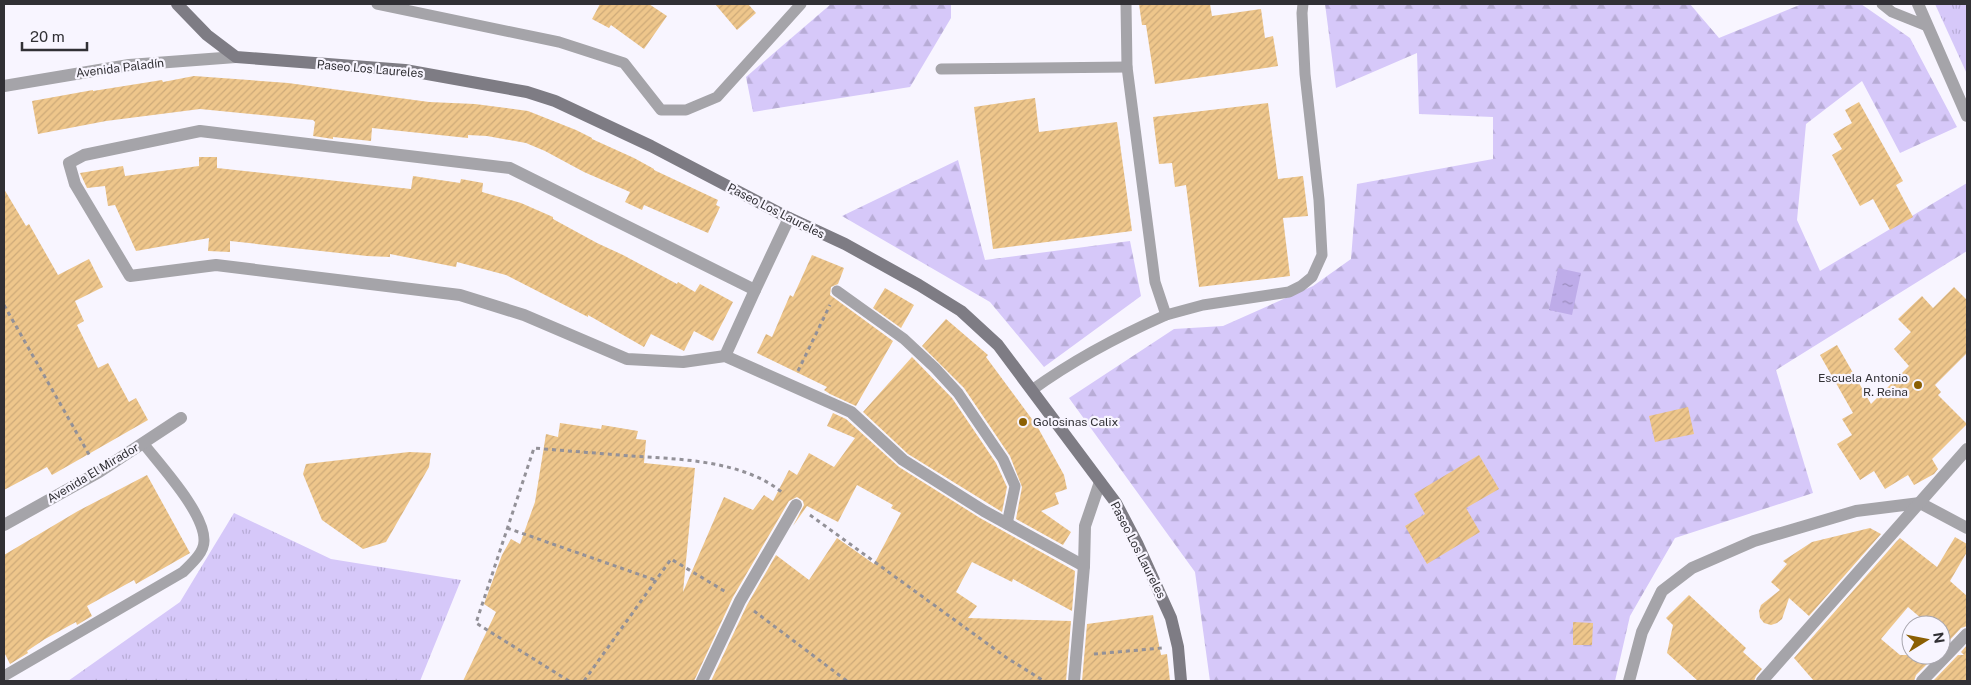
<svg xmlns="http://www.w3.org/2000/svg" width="1971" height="685" viewBox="0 0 1971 685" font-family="'Public Sans',sans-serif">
	<defs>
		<pattern id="grass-tufts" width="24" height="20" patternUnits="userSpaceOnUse" patternTransform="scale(1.25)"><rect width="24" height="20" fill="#d6c8f9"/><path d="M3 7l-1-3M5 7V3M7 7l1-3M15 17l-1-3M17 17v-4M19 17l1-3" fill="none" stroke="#b8acd6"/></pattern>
		<pattern id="forest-firs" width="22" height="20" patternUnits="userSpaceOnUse" patternTransform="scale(1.25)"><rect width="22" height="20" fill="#d6c8f9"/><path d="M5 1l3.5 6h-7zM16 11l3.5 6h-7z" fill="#b8acd6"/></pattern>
		<pattern id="water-ripples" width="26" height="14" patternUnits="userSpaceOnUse" patternTransform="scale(1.25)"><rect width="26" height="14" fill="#beace9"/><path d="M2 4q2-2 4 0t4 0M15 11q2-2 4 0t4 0" fill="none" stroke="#9b8cbe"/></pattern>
		<pattern id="building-hatch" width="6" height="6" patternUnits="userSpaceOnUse" patternTransform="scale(1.25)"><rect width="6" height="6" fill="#eec68b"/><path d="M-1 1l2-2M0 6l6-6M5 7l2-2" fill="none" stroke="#cdaa79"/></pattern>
	</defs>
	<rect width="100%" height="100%" fill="#f8f5ff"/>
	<g fill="url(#grass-tufts)">
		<path d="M1935,4h32v70z"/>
		<path d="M234,513l97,46 130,21 -41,101h-352l112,-79z"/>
	</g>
	<g fill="url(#forest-firs)">
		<path d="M831,4h120v14l-41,69 -157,25 -7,-35z"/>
		<path d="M1325,4h365l29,34 83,-34h59l49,34 47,89 -57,26 -38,-72 -56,43 -9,96 23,51 147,-88v68l-191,119 37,123 -138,45 -45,78 -15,65h-405l-15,-109 -126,-174 105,-69 49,-3 90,-40 38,-27 6,-75 136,-25v-42l-74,-3 -2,-61 -81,35z"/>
		<path d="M958,160l27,100 145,-19 11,55 -97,71 -54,-65 -148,-86z"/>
	</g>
	<path fill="url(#water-ripples)" d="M1558,268l23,5 -9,42 -23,-5z"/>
	<g fill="url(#building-hatch)">
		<path d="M600,4h49l18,12 -23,33 -33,-24 -2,3 -17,-9z"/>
		<path d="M715,4h33l8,9 -19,17z"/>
		<path d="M1139,4h71l2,12 49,-7 4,29 8,-2 5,30 -123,18 -9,-59h-4z"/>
		<path d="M194,76l94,7 141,19 46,2 53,7 48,19 16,8v1l42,19 20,11v1l64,30 -2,5 4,2 -12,26 -64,-28 -2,5 -17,-8 5,-10 -46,-20 -39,-21 -19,-8 -39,-7 -19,-1v3l-96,-10 -1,13 -38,-4v2l-20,-3 2,-14 -2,-2 -113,-11 -94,12 -68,13 -6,-33 61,-11v1l69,-11 1,2z"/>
		<path d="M1035,98l4,34 78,-10 15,109 -139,18 -19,-142z"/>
		<path d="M1859,102l44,79 -7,4 17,32 -23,13 -17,-31 -13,7 -28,-51 10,-6 -9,-15 19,-11 -7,-13z"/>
		<path d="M1268,103l10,76 25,-3 5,40 -25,2 7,58 -91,11 -13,-102 -11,2 -3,-24 -13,1 -6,-47z"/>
		<path d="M199,157h18v11l194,21 2,-13 47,7 1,-4 22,4 -1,9 39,11 32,14v2l44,24 26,12 54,29 1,-2 17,10 5,-8 33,18 -20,39 -19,-10 -10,20 -33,-17 -7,13 -56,-32v2l-82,-42 -49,-13 -1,5 -66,-13v3l-23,-1 -137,-15v11l-22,-1 1,-13 -73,13 -21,-46 -7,1 -3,-20 -18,2 -7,-15 43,-7 2,10 74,-10z"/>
		<path d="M4,189l22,37 3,-2 29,51 31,-16 14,28 -28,14 9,20 -7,4 21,43 10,-5 21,39 7,-4 12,22 -96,55 -5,-8 -43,23z"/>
		<path d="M812,255l32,13 -6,16 -7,3 -1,8 63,46 -37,65 -26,-12 -6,-4 3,-3 -70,-34 9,-19 6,3 18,-42 3,2z"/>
		<path d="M1954,287l13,13v53l-32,32 6,7 -3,3 29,29 -35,35 6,10 -4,5 -20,11 -6,-10 -23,14 -11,-18 -14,9 -23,-36 15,-9 -10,-16 11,-6 -33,-58 17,-10 34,59 38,-38 -15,-17 17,-17 -13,-13 24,-23 11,12z"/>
		<path d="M885,288l29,17 -13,23 -28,-20z"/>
		<path d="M946,319l42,36 -2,2 51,69 27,49 3,14 -12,4 4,11 -18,7 30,21 -8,13 -47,-26 6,-32 -12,-31 -46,-68 -42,-42z"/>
		<path d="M912,357l40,41 44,65 11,24 -5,25 -94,-58 -46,-43 1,1z"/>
		<path d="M1688,407l6,27 -39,8 -6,-26z"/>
		<path d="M833,413l13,6 53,48 81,51 95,53 -3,40 -59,-32 -1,3 -40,-20 -16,30 21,14 -9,12 103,3 -5,60h-355l36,-76 29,-50 33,25 28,-42 37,26 27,-51 -10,-5 2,-3 -36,-20 -19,37 -31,-16 -14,20 11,-21 -1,-4 -6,-4 -8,4 -56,96 -39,84h-231l33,-69 -12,-8 18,-49 9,-16 9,5 15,-42 11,-68 12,3 2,-14 41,6 1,-4 36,6 -2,8 10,1 -2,23 51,5 -12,124 41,-95 29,13 11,-15 9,6 16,-31 8,5 12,-22 25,14 21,-29 -28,-12z"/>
		<path d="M409,452l22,1 -2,14 -43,75 -23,7 -41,-29 -19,-46 3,-10z"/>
		<path d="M1479,455l20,34 -33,19 14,24 -53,32 -22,-38 20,-12 -11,-20z"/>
		<path d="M147,475l43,78 -54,31 -2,-4 -47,26 5,10 -15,9 -1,-3 -31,17 -18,12 1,2 -18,11 -6,-12v-97l74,-44z"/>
		<path d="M1870,528l11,6 -72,82 -20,-18 -7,21 -5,4 -6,2 -7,-2 -4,-5 -1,-7 2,-6 19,-15 -9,-8 16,-18 -4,-3 29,-19z"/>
		<path d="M1955,537l12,7v8l-17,29 17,15v30l-6,2 -13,14 -7,-7v-10h-12l-21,-18 -27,32 19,16h36l-20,20 -2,6h-100l-20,-23 102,-116 4,-4 37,29z"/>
		<path d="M1689,595l57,53 -3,4 19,17 -6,7 -2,5h-56l-31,-28 6,-28 -7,-7z"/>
		<path d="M1153,615l8,40 6,-1 3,27h-88l5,-57z"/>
		<path d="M1573,622l20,1 -1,22h-19z"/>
		<path d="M1967,645v36h-34l25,-26h6l-3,-3z"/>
	</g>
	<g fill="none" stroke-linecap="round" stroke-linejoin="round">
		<g stroke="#939198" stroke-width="3" stroke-dasharray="4 4" stroke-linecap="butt">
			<path d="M4,305l87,153"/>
			<path d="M798,371l32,-66"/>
			<path d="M810,515l197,143 37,23"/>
			<path d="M507,528l148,52"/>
			<path d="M754,611l93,70"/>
			<path d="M1094,654l68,-6"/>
			<path d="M569,681l-93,-58 58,-175c32,3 64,5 96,8 48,3 115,4 154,38"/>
			<path d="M584,681l87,-122 55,33"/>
		</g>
		<g stroke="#a5a4a9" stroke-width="11">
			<path d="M377,4l182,38 65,21 37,47h25l31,-13 84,-93"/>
			<path d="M1882,4l10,8 35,14"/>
			<path d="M941,69l186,-2"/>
			<path d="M837,291l67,48 31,29 23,25 45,66 12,27 -8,38"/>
			<path d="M1166,315l37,-10 86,-13 12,-6 11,-9 10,-22 -3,-55 -14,-126 -3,-61 1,-9"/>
			<path d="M1032,390c40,-29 89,-55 134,-75l-11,-33 -28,-215 -1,-63"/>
			<path d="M4,676l179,-104c8,-8 21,-19 21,-31 1,-28 -44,-76 -61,-98"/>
		</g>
		<g stroke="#a5a4a9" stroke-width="12">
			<path d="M1918,4l49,112"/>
			<path d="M4,86l125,-21 107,-8"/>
			<path d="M789,218l-34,72 -245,-122 -310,-37 -116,24 -15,8 6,21 55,92 86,-11 244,30 64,20 103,44 56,3 42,-6 126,56 52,48 81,51 100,55"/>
			<path d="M725,356l30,-66"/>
			<path d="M4,525l95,-53 82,-54"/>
			<path d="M702,681l38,-80 56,-96"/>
			<path d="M1074,681l10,-115 1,-40 15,-44"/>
			<path d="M1629,681l13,-49 20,-41 30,-23 62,-27 102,-30 64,-8 47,25"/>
			<path d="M1762,681l205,-232"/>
			<path d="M1922,681l45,-47"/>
		</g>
		<path stroke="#7e7c84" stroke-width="12" d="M177,4l30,31 29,22 169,13 122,22 28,9 96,45 138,72 56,26 74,41 42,26 37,34 118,158 21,40 34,75 7,29 3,34"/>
	</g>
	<g fill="#8b5f03" stroke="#f8f5ff" stroke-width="2">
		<circle cx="1918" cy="385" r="5"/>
		<circle cx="1023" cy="422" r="5"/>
	</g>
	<g text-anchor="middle" stroke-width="4.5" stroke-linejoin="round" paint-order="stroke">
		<g font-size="12" fill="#313035" stroke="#f8f5ff">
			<text transform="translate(120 68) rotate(-7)" y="4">Avenida Paladín</text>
			<text transform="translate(370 69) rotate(5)" y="4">Paseo Los Laureles</text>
			<text transform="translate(776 211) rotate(27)" y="4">Paseo Los Laureles</text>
			<text transform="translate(93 473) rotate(-31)" y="4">Avenida El Mirador</text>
			<text transform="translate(1138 550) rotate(63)" y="4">Paseo Los Laureles</text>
		</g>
		<g font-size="12" fill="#313035" stroke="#f8f5ff" text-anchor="end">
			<text x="1908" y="382">Escuela Antonio<tspan x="1908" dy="14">R. Reina</tspan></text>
			<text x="1033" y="426" text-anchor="start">Golosinas Calix</text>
		</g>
	</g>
	<rect width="1971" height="685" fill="none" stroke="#313035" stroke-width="10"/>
	<g transform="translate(1926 640) rotate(80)"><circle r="24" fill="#f8f5ff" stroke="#a8a6ae"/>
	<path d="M0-4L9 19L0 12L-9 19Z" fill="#8b5f03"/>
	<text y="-8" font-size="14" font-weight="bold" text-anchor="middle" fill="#313035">N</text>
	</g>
	<path d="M22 42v8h65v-8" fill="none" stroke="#313035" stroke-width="2.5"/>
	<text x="30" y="42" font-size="15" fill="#313035" stroke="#f8f5ff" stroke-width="4" paint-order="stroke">20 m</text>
</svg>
